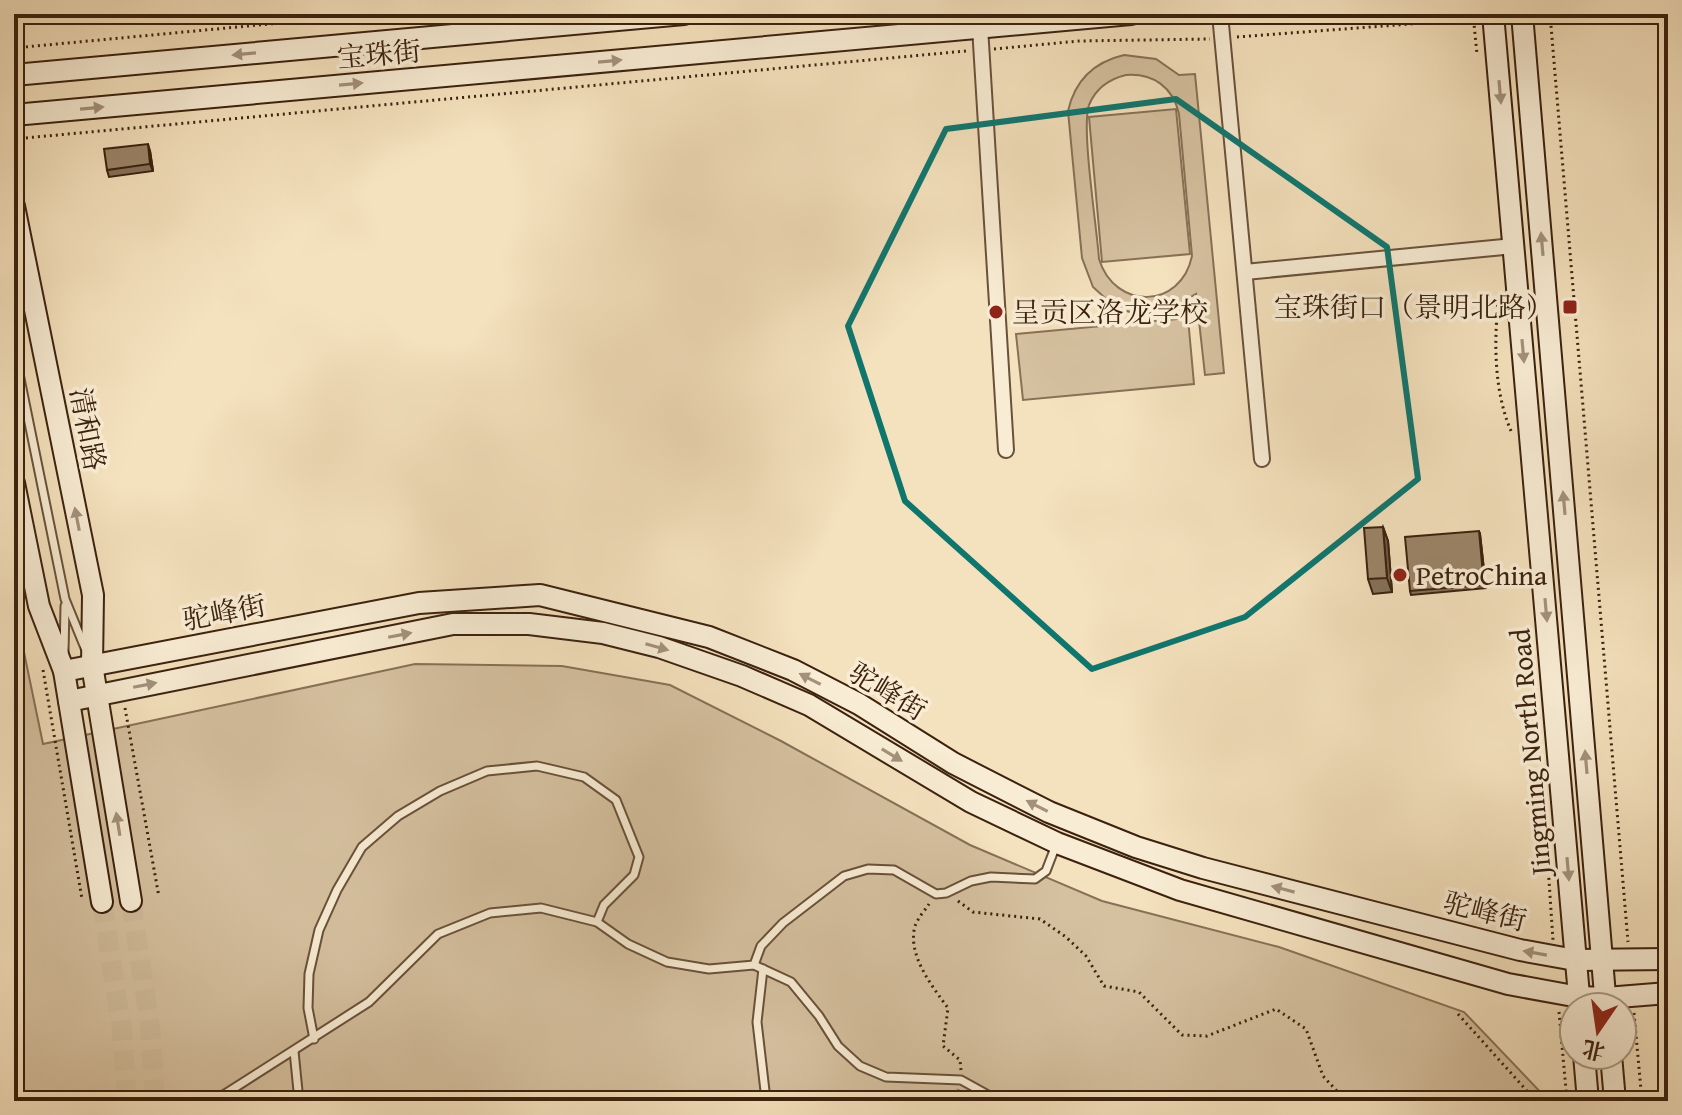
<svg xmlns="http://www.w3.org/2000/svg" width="1682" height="1115" viewBox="0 0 1682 1115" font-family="'Gentium Book Plus','Noto Serif SC',serif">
	<rect width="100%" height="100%" fill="#f4e1bd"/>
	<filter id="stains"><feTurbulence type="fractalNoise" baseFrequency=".0025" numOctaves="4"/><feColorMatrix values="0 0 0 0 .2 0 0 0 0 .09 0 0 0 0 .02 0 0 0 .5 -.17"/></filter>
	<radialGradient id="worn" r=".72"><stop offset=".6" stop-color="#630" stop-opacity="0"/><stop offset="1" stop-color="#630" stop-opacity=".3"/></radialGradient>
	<g fill="#d5c09f" stroke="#887056" stroke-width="2" fill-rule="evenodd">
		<path d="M1124,55l32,4 23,16 16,-1 29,299 -19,2 -9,-81 -31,18 -28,2 -21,-6 -23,-21 -11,-29 -14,-147c7,-31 26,-49 56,-56zM1126,75c27,-2 47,12 53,39l13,142c-11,53 -77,55 -93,3 -2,-31 -18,-131 -10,-154 7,-17 20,-26 37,-30z"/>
		<path d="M1176,109l14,145 -88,8 -13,-145z"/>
		<path d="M1188,318l6,66 -171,16 -7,-66z"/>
		<path d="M14,604l29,140 372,-80 147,2 108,19 111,56 189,104 132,56 177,46 185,65 85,89h-1535z"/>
	</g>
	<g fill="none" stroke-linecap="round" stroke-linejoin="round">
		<g stroke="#cfbb9a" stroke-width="20" stroke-dasharray="20 10" stroke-linecap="butt">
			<path d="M131,901l19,126 5,74"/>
			<path d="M102,902l20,129 5,70"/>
		</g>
		<defs>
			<g id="lane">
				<path d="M14,349l51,250 20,49"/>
				<path d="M64,653l1,-47"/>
				<path d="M754,965l37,17 28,34 19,30 22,20 26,11 75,3 38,21"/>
				<path d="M763,969l-6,53 8,69 3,10"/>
				<path d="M314,1039l-6,-31 1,-34 10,-44 18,-40 25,-43 36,-31 42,-25 47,-20 50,-5 47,11 32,23 23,57 -5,18 -30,30 -7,17"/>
				<path d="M294,1051l5,50"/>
				<path d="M214,1101l155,-99 69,-68 52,-21 51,-5 56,14 31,22 39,18 42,7 45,-4 7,-19 22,-23 61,-47 24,-7 26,1 42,24 10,-1 25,-12 20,-4 44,2 11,-8 10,-26"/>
			</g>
			<g id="street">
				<path d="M1220,14l42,445"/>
				<path d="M980,27l26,423"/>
				<path d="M1245,272l269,-26"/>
			</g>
			<g id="secondary">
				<path d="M1493,14l87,993"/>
				<path d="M1522,14l84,993"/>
				<path d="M14,75l670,-61"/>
				<path d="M14,115l1117,-101"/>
				<path d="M14,206l79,389 -1,70 39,236"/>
				<path d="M14,483l25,123 25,65 38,231"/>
				<path d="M64,671l355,-68 121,-8 169,42 84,33 66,34 94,59 96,49 87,35 67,21 317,82 55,10 93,-1"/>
				<path d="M69,701l384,-77h76l74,9 56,14 83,29 67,29 162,97 86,41 123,47 328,94 71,13 27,1 62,-5"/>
				<path d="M1584,1055l4,46"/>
				<path d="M1611,1055l4,46"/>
			</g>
		</defs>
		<use href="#lane" stroke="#69513a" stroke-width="11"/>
		<use href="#street" stroke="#69513a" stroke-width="18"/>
		<use href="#secondary" stroke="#3b210e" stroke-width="24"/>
		<g stroke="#3b210e" stroke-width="3" stroke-dasharray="2 4" stroke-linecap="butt">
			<path d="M1473,14l4,40"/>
			<path d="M1550,14l78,928"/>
			<path d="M1237,37l240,-18"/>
			<path d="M14,48l362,-34"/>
			<path d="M994,49l85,-8 131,-2"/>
			<path d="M14,139l952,-88"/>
			<path d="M1499,293c-5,44 -6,96 12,138"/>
			<path d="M43,670l39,229"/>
			<path d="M125,708l34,189"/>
			<path d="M1546,836l7,104"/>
			<path d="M958,901l15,11 67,7 26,18 20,19 18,30 35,6 43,43 25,1 69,-27 30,20 17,47 23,25 36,-3 12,3"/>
			<path d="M929,904c-4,6 -11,14 -14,22 -8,29 17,60 33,82l-5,38 17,14 1,10"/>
			<path d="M1559,1012l8,89"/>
			<path d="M1634,1013l8,88"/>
			<path d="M1458,1014l78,87"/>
			<path d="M955,1101l3,-12"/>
			<path d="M1142,1101l7,-2 6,2"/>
		</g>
		<use href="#lane" stroke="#f8ecd4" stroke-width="7"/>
		<use href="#street" stroke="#f8ecd4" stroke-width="14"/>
		<use href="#secondary" stroke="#f8ecd4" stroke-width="20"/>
	</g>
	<g fill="#85725a" stroke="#3b210e" stroke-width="2">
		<path d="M150,151l3,20 -44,6 -2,-7z"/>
		<path d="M1383,527l5,14 4,51 -19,2 -5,-15z"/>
		<path d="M1480,534l6,54 -75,7 -1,-4z"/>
	</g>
	<g fill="#6c5d4a" stroke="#3b210e" stroke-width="2">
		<path d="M148,144l2,7 3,20 -3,-7z"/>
		<path d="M1383,527l5,14 4,51 -5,-14z"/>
		<path d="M1479,531l1,3 6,54 -2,-3z"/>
	</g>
	<g fill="#9b8569" stroke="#3b210e" stroke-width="2">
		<path d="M148,144l2,20 -43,6 -3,-21z"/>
		<path d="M1383,527l4,51 -19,1 -4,-51z"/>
		<path d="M1479,531l5,54 -74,6 -5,-54z"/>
	</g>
	<defs><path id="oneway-solid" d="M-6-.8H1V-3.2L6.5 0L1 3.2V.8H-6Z" transform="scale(2)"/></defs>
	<g fill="#a3917b">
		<use href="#oneway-solid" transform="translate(244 54) rotate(175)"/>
		<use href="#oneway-solid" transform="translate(610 61) rotate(-5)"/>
		<use href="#oneway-solid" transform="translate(351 84) rotate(-5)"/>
		<use href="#oneway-solid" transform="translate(1500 92) rotate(85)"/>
		<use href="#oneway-solid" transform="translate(92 108) rotate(-5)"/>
		<use href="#oneway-solid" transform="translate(1542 244) rotate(-95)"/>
		<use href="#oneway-solid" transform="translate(1523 351) rotate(85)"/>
		<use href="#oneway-solid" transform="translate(1564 503) rotate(-95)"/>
		<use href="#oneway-solid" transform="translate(77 519) rotate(-101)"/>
		<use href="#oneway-solid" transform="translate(1546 610) rotate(85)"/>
		<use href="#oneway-solid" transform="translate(400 635) rotate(-11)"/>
		<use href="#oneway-solid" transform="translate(657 647) rotate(16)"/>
		<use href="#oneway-solid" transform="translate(810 679) rotate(-153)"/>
		<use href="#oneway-solid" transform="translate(145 685) rotate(-11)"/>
		<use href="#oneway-solid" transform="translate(892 755) rotate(31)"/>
		<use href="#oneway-solid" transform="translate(1586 762) rotate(-95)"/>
		<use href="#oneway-solid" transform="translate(1037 806) rotate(-153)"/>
		<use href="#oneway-solid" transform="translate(118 824) rotate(-99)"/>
		<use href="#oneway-solid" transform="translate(1568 869) rotate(85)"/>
		<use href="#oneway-solid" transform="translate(1283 889) rotate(-165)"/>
		<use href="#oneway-solid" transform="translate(1535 953) rotate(-170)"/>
	</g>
	<path fill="none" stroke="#0f766e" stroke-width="6" stroke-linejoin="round" d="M1176,99l211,148 31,232 -173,138 -153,52 -187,-168 -57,-175 98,-197z"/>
	<g fill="#8f2418" stroke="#f8ecd4" stroke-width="3">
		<rect x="1562" y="299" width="16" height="16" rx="4"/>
		<circle cx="996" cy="312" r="8"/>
		<circle cx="1400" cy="575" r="8"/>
	</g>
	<g text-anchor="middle" stroke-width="7" stroke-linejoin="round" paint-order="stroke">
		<g font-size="28" fill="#3b210e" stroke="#f8ecd4">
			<text transform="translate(379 54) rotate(-5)" y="10">宝珠街</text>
			<text transform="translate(88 429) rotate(79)" y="10">清和路</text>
			<text transform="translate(224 612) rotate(-11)" y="10">驼峰街</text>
			<text transform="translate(888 691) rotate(31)" y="10">驼峰街</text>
			<text transform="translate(1530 752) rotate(-95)" y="10">Jingming North Road</text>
			<text transform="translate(1485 911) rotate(14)" y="10">驼峰街</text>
		</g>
		<g font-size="28" fill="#3b210e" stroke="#f8ecd4" text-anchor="start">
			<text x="1554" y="317" text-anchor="end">宝珠街口（景明北路）</text>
			<text x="1012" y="322">呈贡区洛龙学校</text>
			<text x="1416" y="585">PetroChina</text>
		</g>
	</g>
	<rect width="1682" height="1115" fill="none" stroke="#f4e1bd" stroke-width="48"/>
	<rect x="16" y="16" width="1650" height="1083" fill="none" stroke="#3b210e" stroke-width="4"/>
	<rect x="24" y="24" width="1634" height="1067" fill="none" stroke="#3b210e" stroke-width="2"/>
	<g transform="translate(1598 1031) rotate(193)"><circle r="38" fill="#f8ecd4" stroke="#ac9b85" stroke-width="2"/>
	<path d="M0-6L14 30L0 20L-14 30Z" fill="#8f2418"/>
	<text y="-12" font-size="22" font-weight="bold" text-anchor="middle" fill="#3b210e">北</text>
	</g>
	<rect width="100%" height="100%" filter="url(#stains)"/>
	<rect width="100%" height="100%" fill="url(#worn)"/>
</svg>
